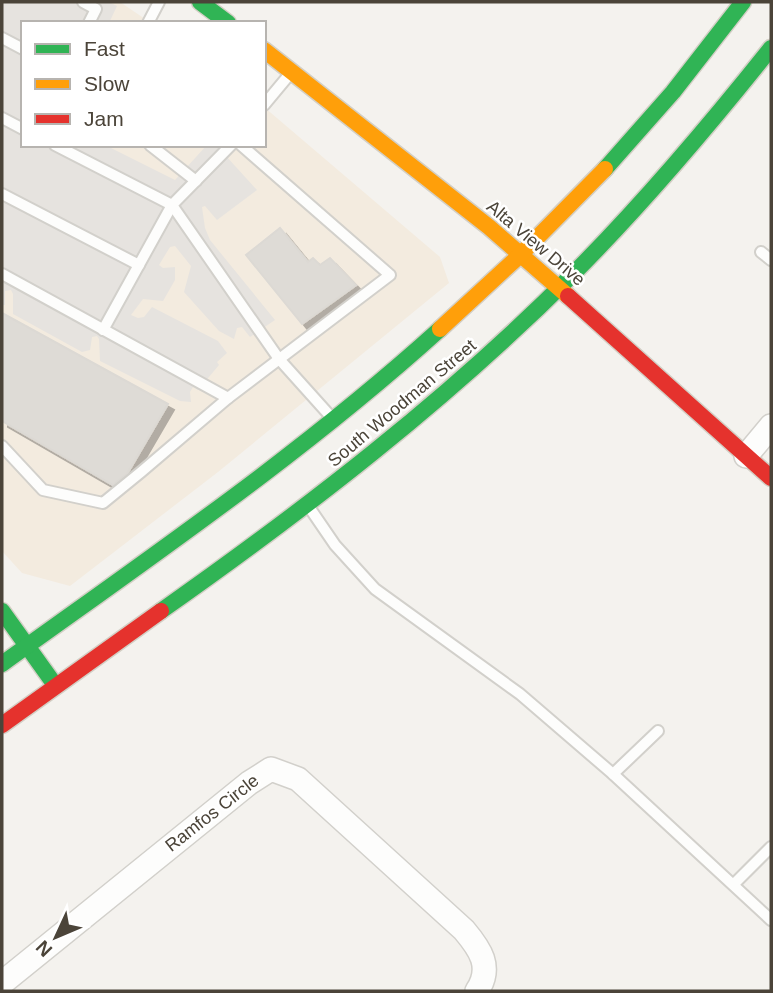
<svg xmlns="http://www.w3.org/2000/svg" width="773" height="993" viewBox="0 0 773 993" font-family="Arial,sans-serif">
	<defs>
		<filter id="shadow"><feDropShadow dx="6" dy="6" stdDeviation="0" flood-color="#0004"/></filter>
	</defs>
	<rect width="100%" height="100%" fill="#f4f2ee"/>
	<path fill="#f3ebdf" d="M2,2h118l31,21h-128v122h241v-38l176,150 9,26 -231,189 -148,114 -48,-13 -20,-22z"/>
	<path fill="#e6e3df" d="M2,2h107l8,4 -8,17h-86v122h82l70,35 32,-35h9l41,45 -40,30 -12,-14 -3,1 3,21 5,12 65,80 -25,17 -8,-10 -5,1 -3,11 -15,-8 -35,-39 7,-26 -16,-20 -5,1 -11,18 4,3 12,-1v13l-12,21 -20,-2 -12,16 7,3 6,-1 8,-10 66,34 9,12 -10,9 2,3 -21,25 -5,-3 -3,5 1,10 -11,-1 -80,-40 -1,-22 -2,-3 -5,1 -2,13 -8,2 -69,-38v-20l-2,-4 -6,1v14h-3z"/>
	<g fill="#dedbd6" stroke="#dcd9d4" stroke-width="2" filter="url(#shadow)">
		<path d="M280,228l28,34 5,-4 7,7 10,-7 26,27 -54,39 -56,-69z"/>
		<path d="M2,313l166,91 -41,70 -14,11 -111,-64z"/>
	</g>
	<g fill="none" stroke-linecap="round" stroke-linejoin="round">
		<defs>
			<g id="lane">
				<path d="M83,2l13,7 -7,14"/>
				<path d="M148,23l11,-21"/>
				<path d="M2,38l21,11"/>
				<path d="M264,105l25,-30"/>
				<path d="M2,118l21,11"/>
				<path d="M55,145l117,60 -69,125"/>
				<path d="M150,145l46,36"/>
				<path d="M231,145l-59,60 107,154 53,59"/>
				<path d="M2,194l137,71"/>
				<path d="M761,252l10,8"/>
				<path d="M2,274l226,124 162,-123 -149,-130"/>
				<path d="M2,446l41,44 60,13 38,-31 87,-74"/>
				<path d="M309,507l26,38 40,44 145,105 93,80 158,146"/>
				<path d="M613,774l45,-43"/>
				<path d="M734,884l37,-37"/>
			</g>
			<g id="street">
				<path d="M746,456l25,-30"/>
				<path d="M2,983l247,-200 22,-14 27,10 166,151c16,19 29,37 13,61"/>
			</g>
			<g id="fast">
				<path d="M200,2l28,21"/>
				<path d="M605,169l68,-77 70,-90"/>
				<path d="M2,611l53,74"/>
				<path d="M161,611c145,-102 285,-210 411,-336 71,-71 136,-148 199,-227"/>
				<path d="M2,664c150,-108 301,-211 438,-335"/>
			</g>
			<g id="slow">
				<path d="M264,50l225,177 79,69"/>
				<path d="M440,329l78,-72 87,-88"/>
			</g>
			<g id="jam">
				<path d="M568,296l203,182"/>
				<path d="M2,725l159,-114"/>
			</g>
		</defs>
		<use href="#lane" stroke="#d2d0cb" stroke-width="14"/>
		<use href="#street" stroke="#d2d0cb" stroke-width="26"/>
		<use href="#fast" stroke="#d3cfc5" stroke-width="19"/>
		<use href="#slow" stroke="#d3cfc5" stroke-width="19"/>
		<use href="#jam" stroke="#d3cfc5" stroke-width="19"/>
		<use href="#lane" stroke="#fdfdfc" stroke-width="10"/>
		<use href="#street" stroke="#fdfdfc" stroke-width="23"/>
		<use href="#fast" stroke="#30b455" stroke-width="16"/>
		<use href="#slow" stroke="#ff9f0a" stroke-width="16"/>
		<use href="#jam" stroke="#e5322d" stroke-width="16"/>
	</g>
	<g text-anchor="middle" stroke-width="5" stroke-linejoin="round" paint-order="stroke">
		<g font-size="18" fill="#4b4439" stroke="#fff">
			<text transform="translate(536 243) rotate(40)" y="6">Alta View Drive</text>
			<text transform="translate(402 403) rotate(-40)" y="6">South Woodman Street</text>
			<text transform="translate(212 813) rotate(-38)" y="6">Ramfos Circle</text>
		</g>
	</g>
	<rect width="773" height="993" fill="none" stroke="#4b4439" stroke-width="7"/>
	<rect x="21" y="21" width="245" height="126" fill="#ffffff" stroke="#b7b4b0" stroke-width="2"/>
	<rect x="35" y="44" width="35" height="10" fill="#30b455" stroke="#b7b4b0" stroke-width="2"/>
	<text x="84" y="56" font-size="21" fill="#4b4439">Fast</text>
	<rect x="35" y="79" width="35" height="10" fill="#ff9f0a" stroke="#b7b4b0" stroke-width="2"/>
	<text x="84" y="91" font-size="21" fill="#4b4439">Slow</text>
	<rect x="35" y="114" width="35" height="10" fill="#e5322d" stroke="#b7b4b0" stroke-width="2"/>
	<text x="84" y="126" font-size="21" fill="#4b4439">Jam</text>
	<g transform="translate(56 937) rotate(226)" stroke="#ffffff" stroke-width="5" paint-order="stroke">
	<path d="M0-5L12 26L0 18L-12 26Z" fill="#4b4439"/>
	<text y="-10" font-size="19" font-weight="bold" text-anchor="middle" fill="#4b4439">N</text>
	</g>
</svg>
